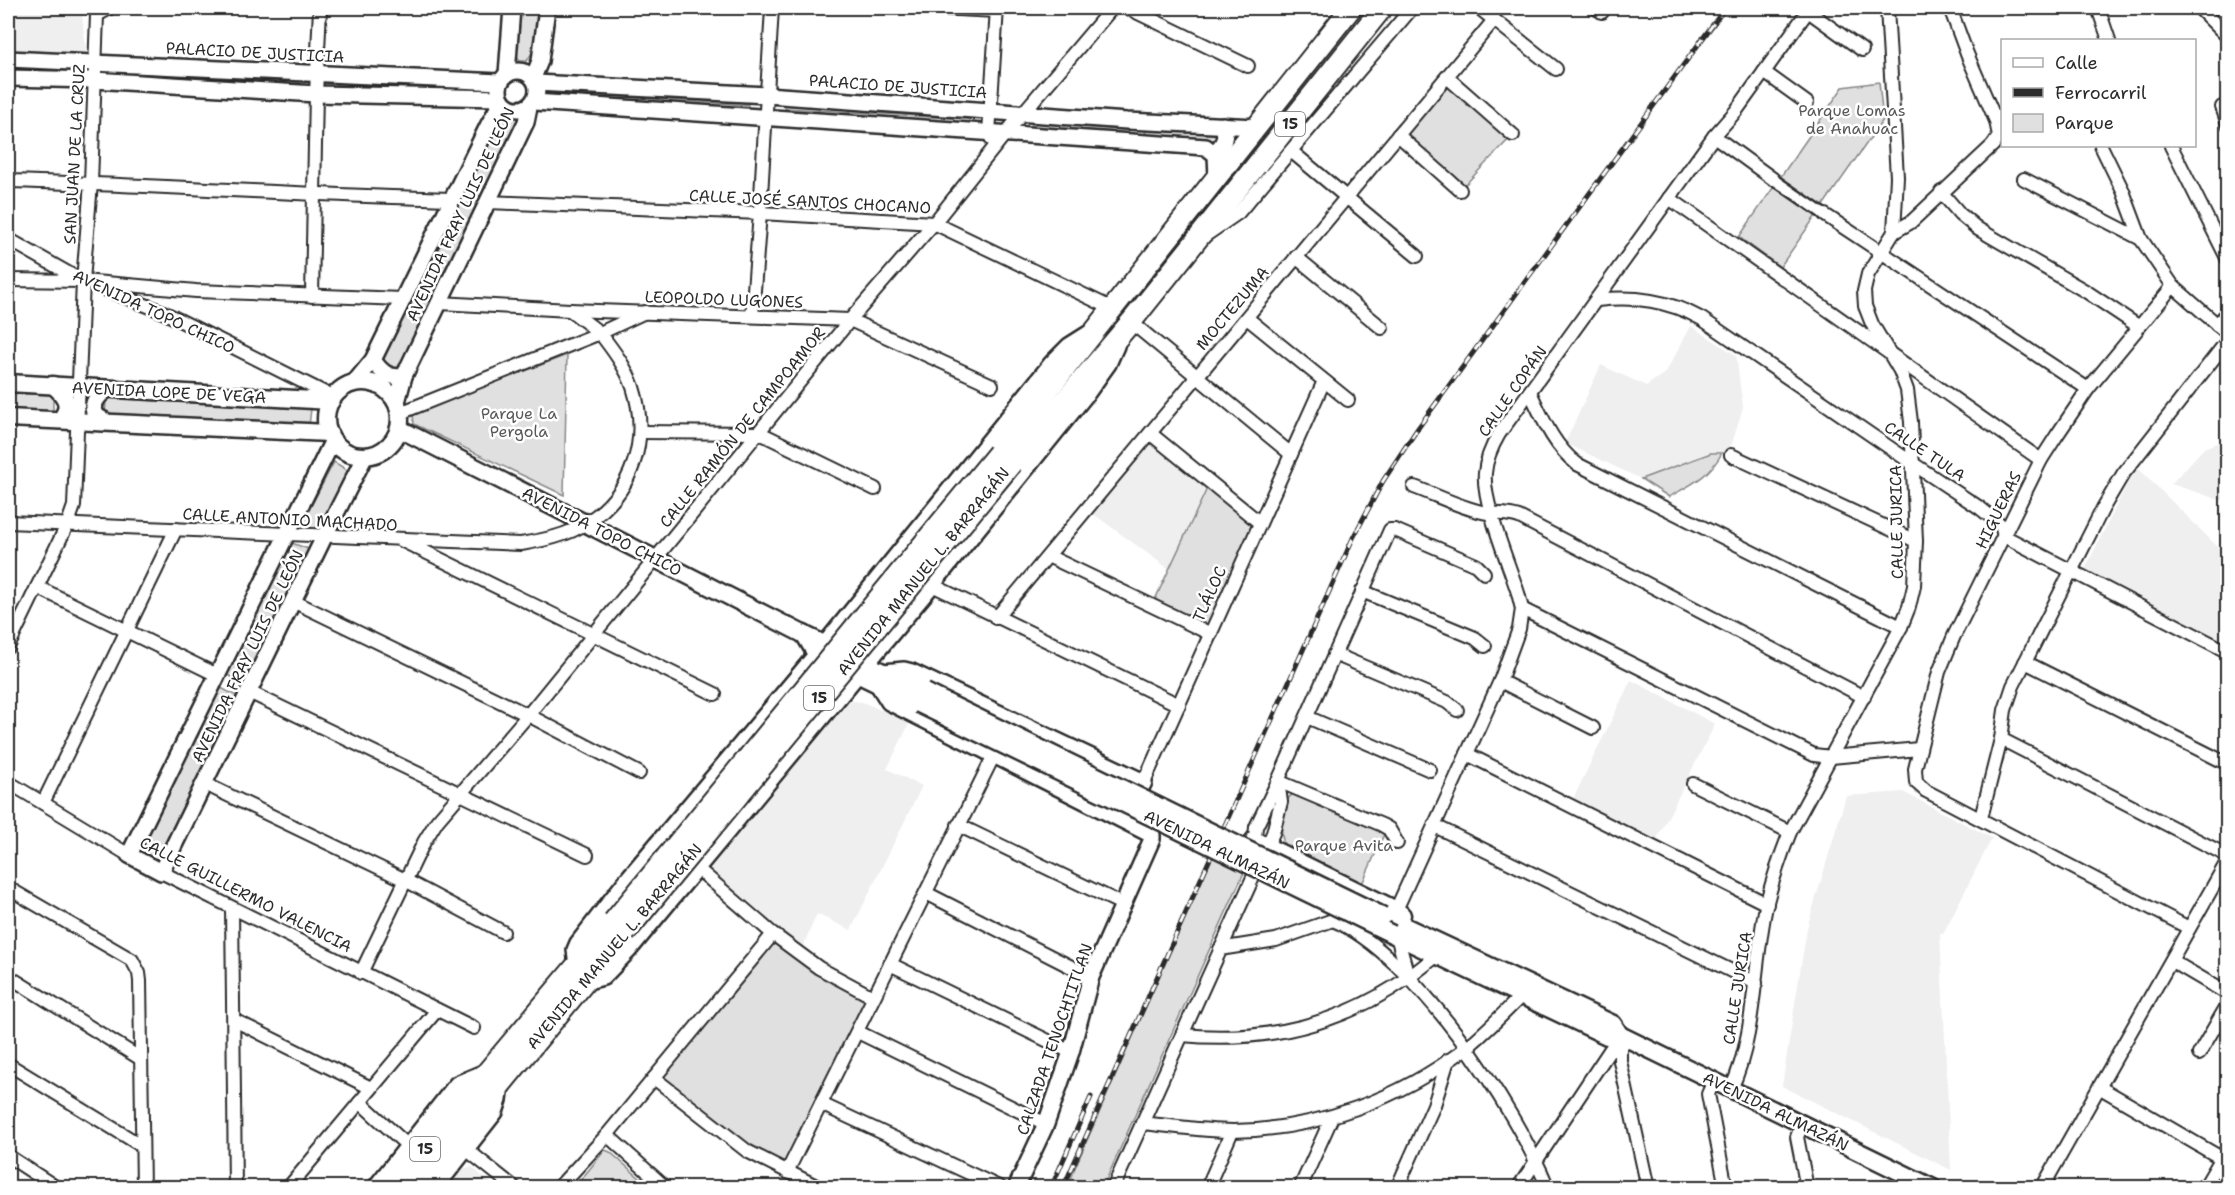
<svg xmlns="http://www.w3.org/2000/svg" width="2235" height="1195" viewBox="0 0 2235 1195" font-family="'Shantell Sans',sans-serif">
	<rect width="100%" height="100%" fill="#fff"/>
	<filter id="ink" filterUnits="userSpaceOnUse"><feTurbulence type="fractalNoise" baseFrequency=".0167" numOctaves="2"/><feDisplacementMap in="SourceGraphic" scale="12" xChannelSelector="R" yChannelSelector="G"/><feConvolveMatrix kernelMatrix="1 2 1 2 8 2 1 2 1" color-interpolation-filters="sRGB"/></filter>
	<g filter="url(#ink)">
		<g fill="#efefef">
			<path d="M8,8h73l6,50 -79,-4z"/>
			<path d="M1691,326l45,29 7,52 -11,37 -10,9h-11l-70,26 -76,-36 36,-78 45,21 20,-14z"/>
			<path d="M1151,438l57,45 -39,86 -81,-59z"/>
			<path d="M2227,439v63l-56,-18 33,-36z"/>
			<path d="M2136,466l91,90v87l-142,-74z"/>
			<path d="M1631,680l84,44 -58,115 -84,-40z"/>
			<path d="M852,701l10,1 48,20 -23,47 35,17 -71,144 -34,-16 -15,34 -93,-79 134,-164z"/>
			<path d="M1903,792l89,46 -49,96 -3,-1 11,237 -169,-84 25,-158 39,-132z"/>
			<path d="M472,1167l23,20h-48l17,-19z"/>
		</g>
		<g fill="#e0e0e0" stroke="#868686" stroke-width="1.5">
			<path d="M518,8h20l-3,40 -8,13h-7l-4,-5z"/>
			<path d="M112,73l187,9 -1,5 -186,-7z"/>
			<path d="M1447,77l66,58 -53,55 -60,-53z"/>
			<path d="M1879,82l4,38 -103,147 -41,-30 104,-150z"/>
			<path d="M336,83l137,5 -1,7 -135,-6z"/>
			<path d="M559,93l189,12 -1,7 -188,-13z"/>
			<path d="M785,108l185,11v6l-185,-12z"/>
			<path d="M524,116l-39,80 -25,-1 40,-77z"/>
			<path d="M1037,121l91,7 1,7 -97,-6v-5z"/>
			<path d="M1148,128l67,4 3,5 -6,5 -64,-3 -3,-6z"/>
			<path d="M458,203l24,2 -44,86 -24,-1z"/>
			<path d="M434,298l-34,75 -21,-10 31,-61z"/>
			<path d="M567,355l-3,140 -150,-71 -1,-10z"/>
			<path d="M8,393l45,2v21l-45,-2z"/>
			<path d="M106,398l205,11 -2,17 -204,-7z"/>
			<path d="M1711,453h11c-13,24 -30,31 -53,44l-28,-18z"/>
			<path d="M334,462l15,9 -29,59 -21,-1z"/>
			<path d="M1210,482l50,41 -49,111 -59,-28z"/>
			<path d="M289,542l22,8 -65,134 -21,-10z"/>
			<path d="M219,687l20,10 -81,166 -22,-12z"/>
			<path d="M1293,794l92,38 -23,52 -77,-36c-5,-14 -6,-45 8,-54z"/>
			<path d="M1213,855l32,15 -142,317 -37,1z"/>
			<path d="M773,934l100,63 -86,175 -133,-94z"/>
			<path d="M605,1150l5,2 40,35h-75z"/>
		</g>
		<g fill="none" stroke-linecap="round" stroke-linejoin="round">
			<defs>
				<path id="pedestrian" d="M1773,179l52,36"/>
				<g id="minor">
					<path d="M936,8l61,3"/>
					<path d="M1128,8l120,58"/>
					<path d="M1479,8l77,61"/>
					<path d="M1596,8l6,4"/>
					<path d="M2098,8l11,32"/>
					<path d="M2199,8l29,29"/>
					<path d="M1808,11l54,39"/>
					<path d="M97,15l13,-7"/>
					<path d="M1764,72l43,31"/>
					<path d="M1447,77l66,58"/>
					<path d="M2222,107l6,17"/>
					<path d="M1398,135l62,55"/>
					<path d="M1714,136l59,43"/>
					<path d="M992,140l-3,-7 8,-125"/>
					<path d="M2101,146l22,45 18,48 32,47 55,48"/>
					<path d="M2171,146l57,114"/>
					<path d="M1291,151l126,105"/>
					<path d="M2024,179l117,60"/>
					<path d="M8,181c148,4 297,14 445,18"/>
					<path d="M1941,192l19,22 18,15 109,63 51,34"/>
					<path d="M1669,198l372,262"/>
					<path d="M488,202l272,11 174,10 177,85"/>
					<path d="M1825,215l263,174"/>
					<path d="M1894,232l17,-10 82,-77 6,-9 -3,-15 -29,-67 -17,-46"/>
					<path d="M1206,235l32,-22 174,-205"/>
					<path d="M8,239l74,42"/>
					<path d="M1296,257l86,71"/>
					<path d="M8,280l75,1 113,10 206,8"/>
					<path d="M2173,286l-85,103 -31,46 -16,25 -87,176 -15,36 -24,97 1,13 10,9 263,137"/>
					<path d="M104,289l57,22 172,86"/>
					<path d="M312,296l4,-202 4,-86"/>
					<path d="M1597,300c38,-4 71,0 105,19l210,144 68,45 21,17 3,11 224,116"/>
					<path d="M440,303l130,7 280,10 142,65"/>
					<path d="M752,316l8,-103 12,-205"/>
					<path d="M1247,318l101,82"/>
					<path d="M1131,322l160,132"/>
					<path d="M2217,325l11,-13"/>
					<path d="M1530,392c13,27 23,53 47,72l324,163"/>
					<path d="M400,413l200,-80 -30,-23"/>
					<path d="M640,432l120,1 115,56"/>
					<path d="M1151,434l109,89"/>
					<path d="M1731,455l185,86"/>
					<path d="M1414,487c22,8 45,20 68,25 13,3 24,0 37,5l345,180"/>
					<path d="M8,522l513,22c23,-4 46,-8 65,-21 47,-30 64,-83 47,-136 -7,-20 -20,-37 -33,-54l45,-21"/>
					<path d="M401,540l314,154"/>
					<path d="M1048,556l163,78"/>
					<path d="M924,581l255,124"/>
					<path d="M37,587l180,88"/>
					<path d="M1362,591l113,47 10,8"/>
					<path d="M293,601l235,114 111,58"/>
					<path d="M1522,609l292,146 17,2 88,-8"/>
					<path d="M996,618l498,-598"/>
					<path d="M8,647l60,-124 6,-17 9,-225 8,-98 6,-168 -2,-7"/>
					<path d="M1334,654l113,48 10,8"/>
					<path d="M2025,662l203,102"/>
					<path d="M1500,681l93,47"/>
					<path d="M249,692l338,163"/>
					<path d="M1307,717l123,53"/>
					<path d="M2001,739l227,117"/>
					<path d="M1467,754l300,150"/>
					<path d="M1278,781l104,44 7,4 8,14"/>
					<path d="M8,782l121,73"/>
					<path d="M1144,782l180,-401"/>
					<path d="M205,784l200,96 98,52"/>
					<path d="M1693,784l97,48"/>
					<path d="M43,803l133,-274"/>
					<path d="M1981,818l20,-79 4,-29 8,-24 90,-178 20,-34 105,-134"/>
					<path d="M958,825l164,79"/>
					<path d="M1435,826l321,157"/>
					<path d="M1254,847l2,-20 22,-46 112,-251h5l81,35 8,8"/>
					<path d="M698,869l75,65 46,34 54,29"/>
					<path d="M161,872l313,156"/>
					<path d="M8,888l124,72 7,13 1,8 3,207"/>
					<path d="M926,893l165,84"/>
					<path d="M232,908l3,280"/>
					<path d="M1392,915l4,-5 104,-229 19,-52 3,-20 -4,-16c-9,-29 -36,-92 -33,-120 1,-14 7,-27 14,-39l215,-298 22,-25 74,-103"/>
					<path d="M1397,936l11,40"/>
					<path d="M1220,949l56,-9 57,-20c81,34 182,187 215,268"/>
					<path d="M2172,961l56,33"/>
					<path d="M890,964l181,88"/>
					<path d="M361,973l63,-131 13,-21 91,-106 322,-395 84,-97 71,-89 107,-126"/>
					<path d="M8,976l133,83"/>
					<path d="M234,1020l137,68"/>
					<path d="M858,1032l188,92"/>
					<path d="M1182,1035c82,8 159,-10 227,-58 10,-7 19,-15 29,-22"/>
					<path d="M1620,1035v26l28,127"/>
					<path d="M2199,1054l29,-50"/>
					<path d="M8,1064l134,82"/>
					<path d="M654,1078l93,73 73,37"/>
					<path d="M1714,1081l-6,13 18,94"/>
					<path d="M2099,1087l129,75"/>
					<path d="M1731,1089c26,-55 22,-128 36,-187 6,-24 14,-47 23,-70l111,-205 8,-20 5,-21 2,-45 -5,-119 -4,-32 -7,-19 -28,-47 -7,-18 -1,-15 4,-17 26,-42 3,-55 -10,-169"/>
					<path d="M360,1102l48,44"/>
					<path d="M821,1104l180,84"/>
					<path d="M1142,1123c30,3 61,8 91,8 83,-1 167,-32 233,-83 20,-16 38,-35 56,-53"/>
					<path d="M1802,1124l-5,13 10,51"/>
					<path d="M607,1135l59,53"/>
					<path d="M466,1149l49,39"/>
					<path d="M8,1156l49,32"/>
					<path d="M787,1172l207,-417"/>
					<path d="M288,1188l149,-178"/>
					<path d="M558,1188l49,-53 166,-201"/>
					<path d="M1113,1188l160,-355 8,-31 -3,-21"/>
					<path d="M1207,1188l25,-57"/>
					<path d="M1300,1188l32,-71"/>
					<path d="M1397,1188l37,-83 14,-45"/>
					<path d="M1518,1188l102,-153"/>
					<path d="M2042,1188l186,-328"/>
					<path d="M2204,1188l24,-41"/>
				</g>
				<g id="tertiary">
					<path d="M8,59l492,23"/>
					<circle cx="518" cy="90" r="19"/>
					<path d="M507,74l5,-66"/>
					<path d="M8,78l86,2 222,14 184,4"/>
					<path d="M533,78l7,-17 7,-53"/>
					<path d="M536,83l231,12 360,26 130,6"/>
					<path d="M534,102l672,45 10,8 1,22"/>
					<path d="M1214,152c10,-7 13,-15 9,-27"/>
					<path d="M373,360c8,12 16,19 31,16"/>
					<path d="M354,383l19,-23 115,-234 14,-25"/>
					<path d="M397,402l7,-26 122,-254 3,-15"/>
					<path d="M333,440l-204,415 32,17 164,-337 40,-79"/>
					<path d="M884,672l20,-2 8,2 232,110 -12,25"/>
					<path d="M877,683l12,19 263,133v4l-61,138 -20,75 -25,72 -30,64"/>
					<path d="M577,965l-2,-15 3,-7 48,-62 199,-237 227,-281 17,-17 19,-12"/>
					<path d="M584,982l19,-5 26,-27 303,-365 156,-193 20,-28 8,-18"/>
					<path d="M375,1188l82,-104 31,-13"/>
					<path d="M435,1188l60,-76 4,-12 2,-16"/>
				</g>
				<g id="secondary">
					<circle cx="363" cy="419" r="37"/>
					<path d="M8,383l323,18"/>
					<path d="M53,385c12,10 20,21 7,35"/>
					<path d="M8,418l321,15"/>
					<path d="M106,422l-10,-6c-6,-12 1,-20 11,-27"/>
					<path d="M400,429l403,205 122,58"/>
					<path d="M804,634l12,20 103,50"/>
					<path d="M1254,840l142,70 6,5"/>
					<path d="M1383,916l230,108 7,11"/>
					<path d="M1392,934l215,102 13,-1 313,153"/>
				</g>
				<g id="trunk">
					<path d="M998,453l353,-445"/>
					<path d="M1012,463l119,-141 251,-314"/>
					<path d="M395,1188l93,-117 125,-149"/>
					<path d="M416,1188l209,-255"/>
				</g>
			</defs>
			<use href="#pedestrian" stroke="#2b2b2b" stroke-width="14"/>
			<use href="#minor" stroke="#2b2b2b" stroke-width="16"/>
			<use href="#tertiary" stroke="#2b2b2b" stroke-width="20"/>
			<use href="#secondary" stroke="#2b2b2b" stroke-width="21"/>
			<use href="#trunk" stroke="#2b2b2b" stroke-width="24"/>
			<use href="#pedestrian" stroke="#fff" stroke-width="9"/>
			<use href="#minor" stroke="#fff" stroke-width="12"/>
			<use href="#tertiary" stroke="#fff" stroke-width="15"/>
			<use href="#secondary" stroke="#fff" stroke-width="16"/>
			<use href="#trunk" stroke="#fff" stroke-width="20"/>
			<defs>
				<g id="rail">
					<path d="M1051,1188l40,-91"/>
					<path d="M1063,1188l290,-650 30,-57 35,-53 307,-420"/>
				</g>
			</defs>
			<use href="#rail" stroke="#2b2b2b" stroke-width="5"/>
			<use href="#rail" stroke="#fff" stroke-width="3" stroke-dasharray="9" stroke-linecap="butt"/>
			<defs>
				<g id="secondary-bridge">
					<path d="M925,692l458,224"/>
					<path d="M919,704l473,230"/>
				</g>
				<g id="trunk-bridge">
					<path d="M613,922l385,-469"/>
					<path d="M625,933l387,-470"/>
				</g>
			</defs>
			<use href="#secondary-bridge" stroke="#2b2b2b" stroke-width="21" stroke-linecap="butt"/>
			<use href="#trunk-bridge" stroke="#2b2b2b" stroke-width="24" stroke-linecap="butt"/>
			<use href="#secondary-bridge" stroke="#fff" stroke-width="16"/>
			<use href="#trunk-bridge" stroke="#fff" stroke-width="20"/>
		</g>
	</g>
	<g text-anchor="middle" stroke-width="5" stroke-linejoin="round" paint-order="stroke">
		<g fill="#fff" stroke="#6b6b6b" stroke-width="1.5">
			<rect x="1275" y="112" width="30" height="24" rx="4.5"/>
			<rect x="804" y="686" width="30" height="24" rx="4.5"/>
			<rect x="410" y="1137" width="30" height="24" rx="4.5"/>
		</g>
		<g font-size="15" font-weight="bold" fill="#2b2b2b">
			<text x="1290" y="129">15</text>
			<text x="819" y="703">15</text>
			<text x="425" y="1154">15</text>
		</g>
		<g font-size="16" fill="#2b2b2b" stroke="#fff">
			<text transform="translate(255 52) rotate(3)" y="6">PALACIO DE JUSTICIA</text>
			<text transform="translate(898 86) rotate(4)" y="6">PALACIO DE JUSTICIA</text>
			<text transform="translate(74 154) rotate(-87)" y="6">SAN JUAN DE LA CRUZ</text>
			<text transform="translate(810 201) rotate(3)" y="6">CALLE JOSÉ SANTOS CHOCANO</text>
			<text transform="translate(460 214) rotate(-65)" y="6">AVENIDA FRAY LUIS DE LEÓN</text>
			<text transform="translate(724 299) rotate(2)" y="6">LEOPOLDO LUGONES</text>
			<text transform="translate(1232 308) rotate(-50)" y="6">MOCTEZUMA</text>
			<text transform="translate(154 311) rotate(25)" y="6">AVENIDA TOPO CHICO</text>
			<text transform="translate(1512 391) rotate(-55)" y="6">CALLE COPÁN</text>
			<text transform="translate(169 392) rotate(3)" y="6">AVENIDA LOPE DE VEGA</text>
			<text transform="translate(742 427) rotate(-51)" y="6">CALLE RAMÓN DE CAMPOAMOR</text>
			<text transform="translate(1925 451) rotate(34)" y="6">CALLE TULA</text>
			<text transform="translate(1998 510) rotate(-64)" y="6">HIGUERAS</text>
			<text transform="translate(290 519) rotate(3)" y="6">CALLE ANTONIO MACHADO</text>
			<text transform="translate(1896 522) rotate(-91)" y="6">CALLE JURICA</text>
			<text transform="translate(602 531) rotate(27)" y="6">AVENIDA TOPO CHICO</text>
			<text transform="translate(923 571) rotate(-51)" y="6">AVENIDA MANUEL L. BARRAGÁN</text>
			<text transform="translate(1209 594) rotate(-66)" y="6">TLÁLOC</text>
			<text transform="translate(247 656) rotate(-64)" y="6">AVENIDA FRAY LUIS DE LEÓN</text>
			<text transform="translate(1217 849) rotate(26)" y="6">AVENIDA ALMAZÁN</text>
			<text transform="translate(246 894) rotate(27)" y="6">CALLE GUILLERMO VALENCIA</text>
			<text transform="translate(614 946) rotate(-50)" y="6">AVENIDA MANUEL L. BARRAGÁN</text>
			<text transform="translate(1737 988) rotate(-81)" y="6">CALLE JURICA</text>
			<text transform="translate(1054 1039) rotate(-71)" y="6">CALZADA TENOCHTITLAN</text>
			<text transform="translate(1776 1111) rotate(26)" y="6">AVENIDA ALMAZÁN</text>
		</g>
		<g font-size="16" fill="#585858" stroke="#fff">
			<text x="1852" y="116">Parque Lomas<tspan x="1852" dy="18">de Anahuac</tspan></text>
			<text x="519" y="419">Parque La<tspan x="519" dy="18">Pergola</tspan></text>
			<text x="1344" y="851">Parque Avita</text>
		</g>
	</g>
	<rect width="2235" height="1195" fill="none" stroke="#fff" stroke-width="30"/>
	<rect x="15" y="15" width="2205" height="1165" fill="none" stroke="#2b2b2b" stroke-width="2" filter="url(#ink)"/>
	<rect x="2001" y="39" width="195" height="108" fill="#ffffff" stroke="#aaaaaa" stroke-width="1.5"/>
	<rect x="2013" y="58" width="30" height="9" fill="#ffffff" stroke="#aaaaaa" stroke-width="1.5"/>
	<text x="2055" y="69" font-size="18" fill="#2b2b2b">Calle</text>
	<rect x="2013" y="88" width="30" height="9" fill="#2b2b2b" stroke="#aaaaaa" stroke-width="1.5"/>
	<text x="2055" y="99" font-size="18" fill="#2b2b2b">Ferrocarril</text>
	<rect x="2013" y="114" width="30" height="18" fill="#e0e0e0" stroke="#aaaaaa" stroke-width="1.5"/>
	<text x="2055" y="129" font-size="18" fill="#2b2b2b">Parque</text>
</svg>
